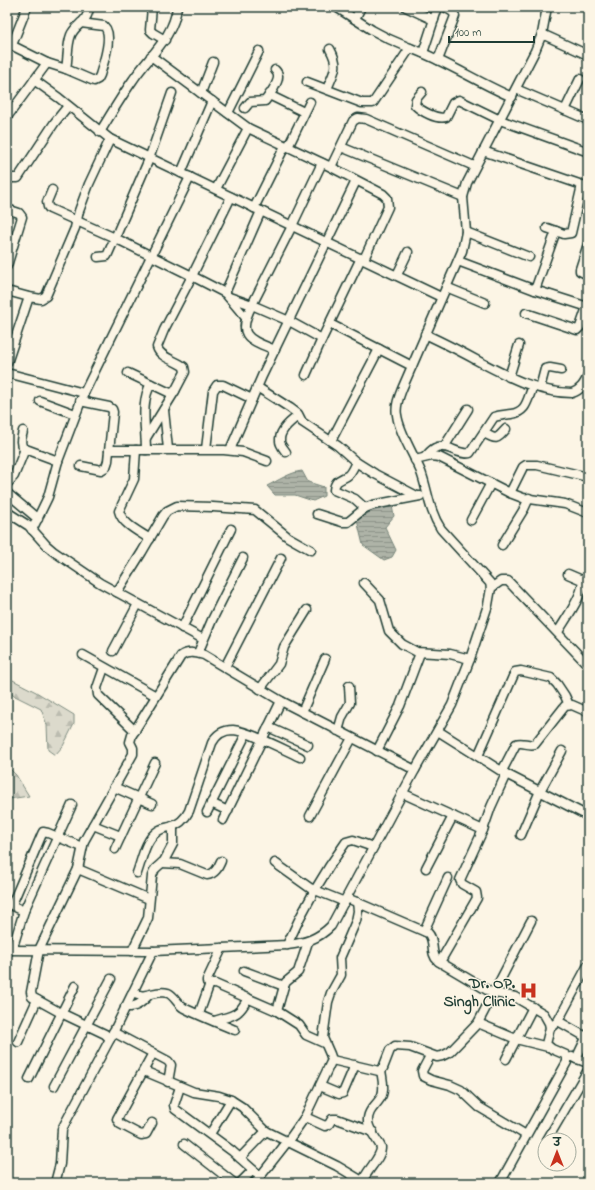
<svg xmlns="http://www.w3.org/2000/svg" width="595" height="1190" viewBox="0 0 595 1190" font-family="'Indie Flower','Playpen Sans Deva',sans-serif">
	<defs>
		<pattern id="forest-firs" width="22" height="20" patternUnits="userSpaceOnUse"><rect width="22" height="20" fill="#dcdacc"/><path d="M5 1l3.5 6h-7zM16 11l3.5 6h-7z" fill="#bcbcb0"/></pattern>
		<pattern id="water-rules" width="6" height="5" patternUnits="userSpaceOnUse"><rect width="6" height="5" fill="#aeb3a7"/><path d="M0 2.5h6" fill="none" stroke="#8d9389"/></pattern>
	</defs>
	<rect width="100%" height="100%" fill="#fcf5e5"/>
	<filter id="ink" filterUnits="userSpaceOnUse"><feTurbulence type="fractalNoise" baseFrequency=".025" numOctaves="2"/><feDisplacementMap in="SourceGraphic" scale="8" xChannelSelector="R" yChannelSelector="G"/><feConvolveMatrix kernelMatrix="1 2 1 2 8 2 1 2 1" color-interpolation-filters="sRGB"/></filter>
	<g filter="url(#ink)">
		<g fill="url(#forest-firs)" stroke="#7e8c80">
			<path d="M7,677l29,15 38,23v9l-11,22 -8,9 -7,-5 -1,-25 -6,-16 -34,-17z"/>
			<path d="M7,766l9,9 13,21 -20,3 -2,-2z"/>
		</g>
		<g fill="url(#water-rules)" stroke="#758479">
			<path d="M302,471l6,11 16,5v9l-11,5 -18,-6h-20l-8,-9c10,-5 24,-14 35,-15z"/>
			<path d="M383,504l9,2 2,10 -9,11 11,23 -4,7 -8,3 -21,-15 -6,-25z"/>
		</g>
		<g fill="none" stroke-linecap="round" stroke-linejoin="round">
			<defs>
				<g id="minor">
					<path d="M152,7l-2,23 3,3 12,7"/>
					<path d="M336,7l36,23 17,9 21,9"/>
					<path d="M406,7l28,13"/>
					<path d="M355,19l6,-12"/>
					<path d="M542,34l46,21"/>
					<path d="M7,43l40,20 -40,54"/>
					<path d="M12,45l15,-38"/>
					<path d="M423,53l15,-46"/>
					<path d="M151,56l97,72 83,39 52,27 4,4 1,9 -24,52"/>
					<path d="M438,60l17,-44 -2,-4 -8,-5"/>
					<path d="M47,63l19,6c2,-10 1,-24 5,-34 5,-12 17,-12 18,-28"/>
					<path d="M66,69l28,12 4,-2 2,-4c3,-11 14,-40 4,-49l-23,-3"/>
					<path d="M34,80l25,18 51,41 331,158"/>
					<path d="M307,82l55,21h11l37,-55c36,13 67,34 102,49"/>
					<path d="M327,89c7,-18 13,-22 3,-40"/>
					<path d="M516,89l72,31"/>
					<path d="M422,92l-6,7 -1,6c6,6 22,15 31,12l7,-14 6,-3 41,20 86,31"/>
					<path d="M172,93l-23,66 -34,79 77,38 39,-79"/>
					<path d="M201,93l12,-31"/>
					<path d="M269,95l35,17"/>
					<path d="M245,108l5,-6 15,-1c4,-5 14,-19 13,-25 0,-2 -2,-5 -3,-6"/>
					<path d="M565,110l15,-31"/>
					<path d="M228,113l31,-62"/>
					<path d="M100,132c11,-18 21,-35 33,-52 16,-24 41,-43 44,-73"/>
					<path d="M288,147l22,-45"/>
					<path d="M341,147l122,50"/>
					<path d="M483,151l105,36"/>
					<path d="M322,163l-30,63 -40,79 37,16 33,18 39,-81"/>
					<path d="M331,167l22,-46 5,-3 8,1 108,47"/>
					<path d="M181,173l31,-72"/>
					<path d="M7,176l5,2h6l37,-56 13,-16"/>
					<path d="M216,189l32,-61"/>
					<path d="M52,190l-5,12 1,5 2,2 65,29 -8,18 -9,1"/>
					<path d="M254,208l31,-62"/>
					<path d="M7,209l12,4 3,4 -15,49"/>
					<path d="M547,228l17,6 7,-1 11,-48"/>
					<path d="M466,232l63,25"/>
					<path d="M458,261l77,29 53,17"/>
					<path d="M586,274l-6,-3v-2l8,-25"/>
					<path d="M397,275l11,-23"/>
					<path d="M446,287l39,16"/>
					<path d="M535,290l21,-59"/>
					<path d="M7,291l22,6"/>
					<path d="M225,293l36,-82"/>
					<path d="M229,297l23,8c-16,31 -4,34 23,45"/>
					<path d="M526,313l51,17 3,-3 7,-20"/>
					<path d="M330,324l82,42"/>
					<path d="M425,334c19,9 37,18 55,28 29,15 59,31 92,31 9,-3 12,-9 16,-17"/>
					<path d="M7,363l22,-66 12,2 5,-3 29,-68 4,-17 10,-27 21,-45"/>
					<path d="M7,373l77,20"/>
					<path d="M128,373l40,19 3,1 4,-2 10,-19 -1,-5c-8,-7 -24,-9 -27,-20l7,-17 28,-54 33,17 21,25"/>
					<path d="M306,375l16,-36"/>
					<path d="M509,377l10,-32"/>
					<path d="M257,387l33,21 8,6 4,8 36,24 18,16 19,12 42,22"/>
					<path d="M540,388l5,-19 5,-1 11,2"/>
					<path d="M40,401l35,13"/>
					<path d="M80,401l29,6 3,2 1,3 -5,49 -2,6 -5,3 -20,-4"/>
					<path d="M164,410l4,39"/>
					<path d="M23,431c-1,6 -4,11 0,17l35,13"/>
					<path d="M484,433c13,7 12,7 22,-4"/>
					<path d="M146,438l29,-47"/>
					<path d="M331,441l48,-92"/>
					<path d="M444,447l24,-38"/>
					<path d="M206,449l7,-58 4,-6h6l29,14"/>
					<path d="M109,450h115l19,2 24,9"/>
					<path d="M136,450l-2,29 -15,32c3,13 21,21 31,28"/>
					<path d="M146,450c0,-20 -6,-49 5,-66"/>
					<path d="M230,450l32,-74 94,-195"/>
					<path d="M286,452c-2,-3 -6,-7 -6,-11 -1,-10 11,-20 18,-25"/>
					<path d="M425,457c3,-3 6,-7 10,-9 11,-6 23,8 35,5l24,-36c6,-2 11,-2 17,-3 16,-2 16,-14 22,-28"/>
					<path d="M415,460l17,-4 7,1 71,36 13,5 42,6 23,9"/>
					<path d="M356,462c-2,4 -5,12 -9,14 -7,4 -12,4 -13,14l21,9 10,9"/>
					<path d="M7,484l7,-8 11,-27"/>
					<path d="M7,493l31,26"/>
					<path d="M510,493l13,-26 3,-2h11l51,12"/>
					<path d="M7,512l22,14 17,19 7,6 47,32 103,56"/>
					<path d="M317,514l25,8h6l17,-14 8,-3 47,-9"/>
					<path d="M471,520l20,-37"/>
					<path d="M32,530l16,-33 10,-36 26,-68 106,-216"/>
					<path d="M502,545l22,-36 5,-11"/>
					<path d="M364,583l16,17 9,31 13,13 15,8 33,2 20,5"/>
					<path d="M491,588l10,-7h7l80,84"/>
					<path d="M117,592l25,-40 21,-36 4,-5 10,-5 36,1 42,3 33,27 23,13"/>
					<path d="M182,628l49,-99"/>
					<path d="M558,632c6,-11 28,-40 24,-52l-14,-6"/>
					<path d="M113,651l25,-47"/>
					<path d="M198,653l14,-33 31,-62"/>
					<path d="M83,655l73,41"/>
					<path d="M225,667l56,-109"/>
					<path d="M104,668l-7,20 1,7 37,36"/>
					<path d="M260,689l19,-25 5,-17 23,-37"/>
					<path d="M302,712l23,-53"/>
					<path d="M268,727l40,18"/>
					<path d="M338,731l4,-14 8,-14 -1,-17"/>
					<path d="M438,731l68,43 82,42"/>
					<path d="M377,751l23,-45 20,-53"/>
					<path d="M478,756l37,-84 6,-1 30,7 6,6 8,12 4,9"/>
					<path d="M502,771l14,-27c6,-3 12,2 19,0l30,-38 7,-1 16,7"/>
					<path d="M114,787l38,17"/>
					<path d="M402,793l81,37"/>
					<path d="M211,803l17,8"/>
					<path d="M207,812l39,-78"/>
					<path d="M310,816l42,-78"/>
					<path d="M223,820l58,-119"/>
					<path d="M93,825l25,10 3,1 34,-73"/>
					<path d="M521,835l19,-44 22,-40"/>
					<path d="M115,849l6,-13"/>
					<path d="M162,863l18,1 27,11c8,-1 11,-7 14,-14"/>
					<path d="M275,863l35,25 35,14"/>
					<path d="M426,868l27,-52"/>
					<path d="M78,869l71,30"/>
					<path d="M137,873c5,-13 8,-34 21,-42 4,-3 8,-3 12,-4 8,-2 15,-8 19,-16l23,-68c4,-8 11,-13 21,-13 16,1 52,20 67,27"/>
					<path d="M347,898l81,35c8,8 1,20 10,28l49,29 8,3 20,4 29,17 5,9 1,5 -4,16 6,5 14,6 1,3v4l-67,121"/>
					<path d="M24,911l-11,-5v-4l29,-68 1,-2 5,1 34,14"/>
					<path d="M424,931l24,-53"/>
					<path d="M287,945c16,-36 35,-70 59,-103l7,-2 20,7"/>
					<path d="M7,950l146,1 134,-6c18,-2 31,-6 44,-19l84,-156 37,-65 18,-46 18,-54 3,-17 -1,-5 -49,-54c-12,-18 -13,-38 -20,-57 -7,-17 -22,-40 -24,-57 -2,-9 2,-18 5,-26l60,-138 4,-19 -3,-35 4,-14 68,-132 7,-17 5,-27"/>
					<path d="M12,950l12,-39 48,-106"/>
					<path d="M132,951l16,-33 4,-42 3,-7 9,-8 9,-17v-18"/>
					<path d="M440,962l37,-64 -1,-6 -14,-8 -2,-4 23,-50 8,-23 15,-33"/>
					<path d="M244,971l40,15"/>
					<path d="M210,984l-3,-2v-2l15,-32"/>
					<path d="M132,993c16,7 22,-4 36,0 7,3 9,11 16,15 16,8 34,15 51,22"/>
					<path d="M125,1007c11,1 16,-4 23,-11"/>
					<path d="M277,1011l7,-25 2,-4 12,-10 10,-30"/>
					<path d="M199,1014l10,-28 1,-2h5l62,27 22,14 7,10 18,8"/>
					<path d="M214,1021c19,-6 24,-4 34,-23"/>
					<path d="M558,1021l28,16"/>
					<path d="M478,1023l38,16 32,8"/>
					<path d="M550,1028l8,-7 30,-56"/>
					<path d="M113,1032l55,29 3,4 -3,17"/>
					<path d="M110,1039l43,-88"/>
					<path d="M18,1042l19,-42"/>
					<path d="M430,1056l-8,15 1,5 8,4 19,5 11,5 18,17 47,28"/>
					<path d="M572,1057l16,6"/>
					<path d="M506,1059l27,-52"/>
					<path d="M576,1059l12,-25"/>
					<path d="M332,1060l47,11 4,-3 7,-18 5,-4 15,1 27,10 5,-1 8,-4 28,-29 53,-102"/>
					<path d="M144,1071l50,21 25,4 12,4 11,7 24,24 71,35 25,15"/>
					<path d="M29,1079l46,-93"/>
					<path d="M54,1086l57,-107"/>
					<path d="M320,1086l19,8 4,-1 12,-28"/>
					<path d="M180,1087l-6,18 1,4 57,42 28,25"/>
					<path d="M305,1117l20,9 4,-2 3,-5h5l36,13"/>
					<path d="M152,1123l-6,11 -5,1 -21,-11 -3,-5 36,-66"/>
					<path d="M210,1134l21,-34"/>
					<path d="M547,1140l41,-70"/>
					<path d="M184,1144l50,39"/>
					<path d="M240,1158l26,-27"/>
					<path d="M55,1183l5,-19 2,-35 48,-90 -5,-5 -44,-21 -29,-16 -1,-5 8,-42 39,-81 6,-28 49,-87v-6l-3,-6 2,-7 49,-79c7,-5 15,-3 23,-1l77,46 134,69"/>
					<path d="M240,1183l13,-13"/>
					<path d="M255,1183l33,-42 17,-24 25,-53 2,-4 -2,-6 -7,-16 5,-36 3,-9 10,-18 -1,-17 16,-37 2,-10 -1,-9"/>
					<path d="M362,1183c4,-13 20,-25 19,-36 -4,-8 -12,-16 -13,-25 -1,-13 10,-17 14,-27 3,-8 0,-17 -1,-25"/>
				</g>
			</defs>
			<use href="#minor" stroke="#1f3d34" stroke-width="11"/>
			<use href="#minor" stroke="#fcf5e5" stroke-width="8"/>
		</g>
	</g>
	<defs>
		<symbol id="hospital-bare" viewBox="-9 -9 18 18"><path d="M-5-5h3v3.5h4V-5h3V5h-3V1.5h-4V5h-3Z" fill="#c8321e" stroke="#fcf5e5" stroke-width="2.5" paint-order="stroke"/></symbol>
	</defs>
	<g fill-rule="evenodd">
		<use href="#hospital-bare" x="516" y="978" width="25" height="25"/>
	</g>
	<g text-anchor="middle" stroke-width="3" stroke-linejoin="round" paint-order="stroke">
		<g font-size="16" font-weight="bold" fill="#1f3d34" stroke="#fcf5e5" text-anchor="end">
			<text x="515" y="988">Dr. OP.<tspan x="515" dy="18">Singh Clinic</tspan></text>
		</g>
	</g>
	<rect width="595" height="1190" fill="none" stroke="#fcf5e5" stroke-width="24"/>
	<rect x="12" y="12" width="571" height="1166" fill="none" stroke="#1f3d34" stroke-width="1.5" filter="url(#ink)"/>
	<g transform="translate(557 1152)"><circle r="19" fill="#fcf5e5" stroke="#a4ab9e"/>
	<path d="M0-3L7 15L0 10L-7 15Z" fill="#c8321e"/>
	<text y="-6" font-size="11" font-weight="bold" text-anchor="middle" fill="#1f3d34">उ</text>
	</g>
	<path d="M449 36v6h85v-6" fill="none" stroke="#1f3d34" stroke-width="2"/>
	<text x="455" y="36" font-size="12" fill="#1f3d34" stroke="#fcf5e5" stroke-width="3" paint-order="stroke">100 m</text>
</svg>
